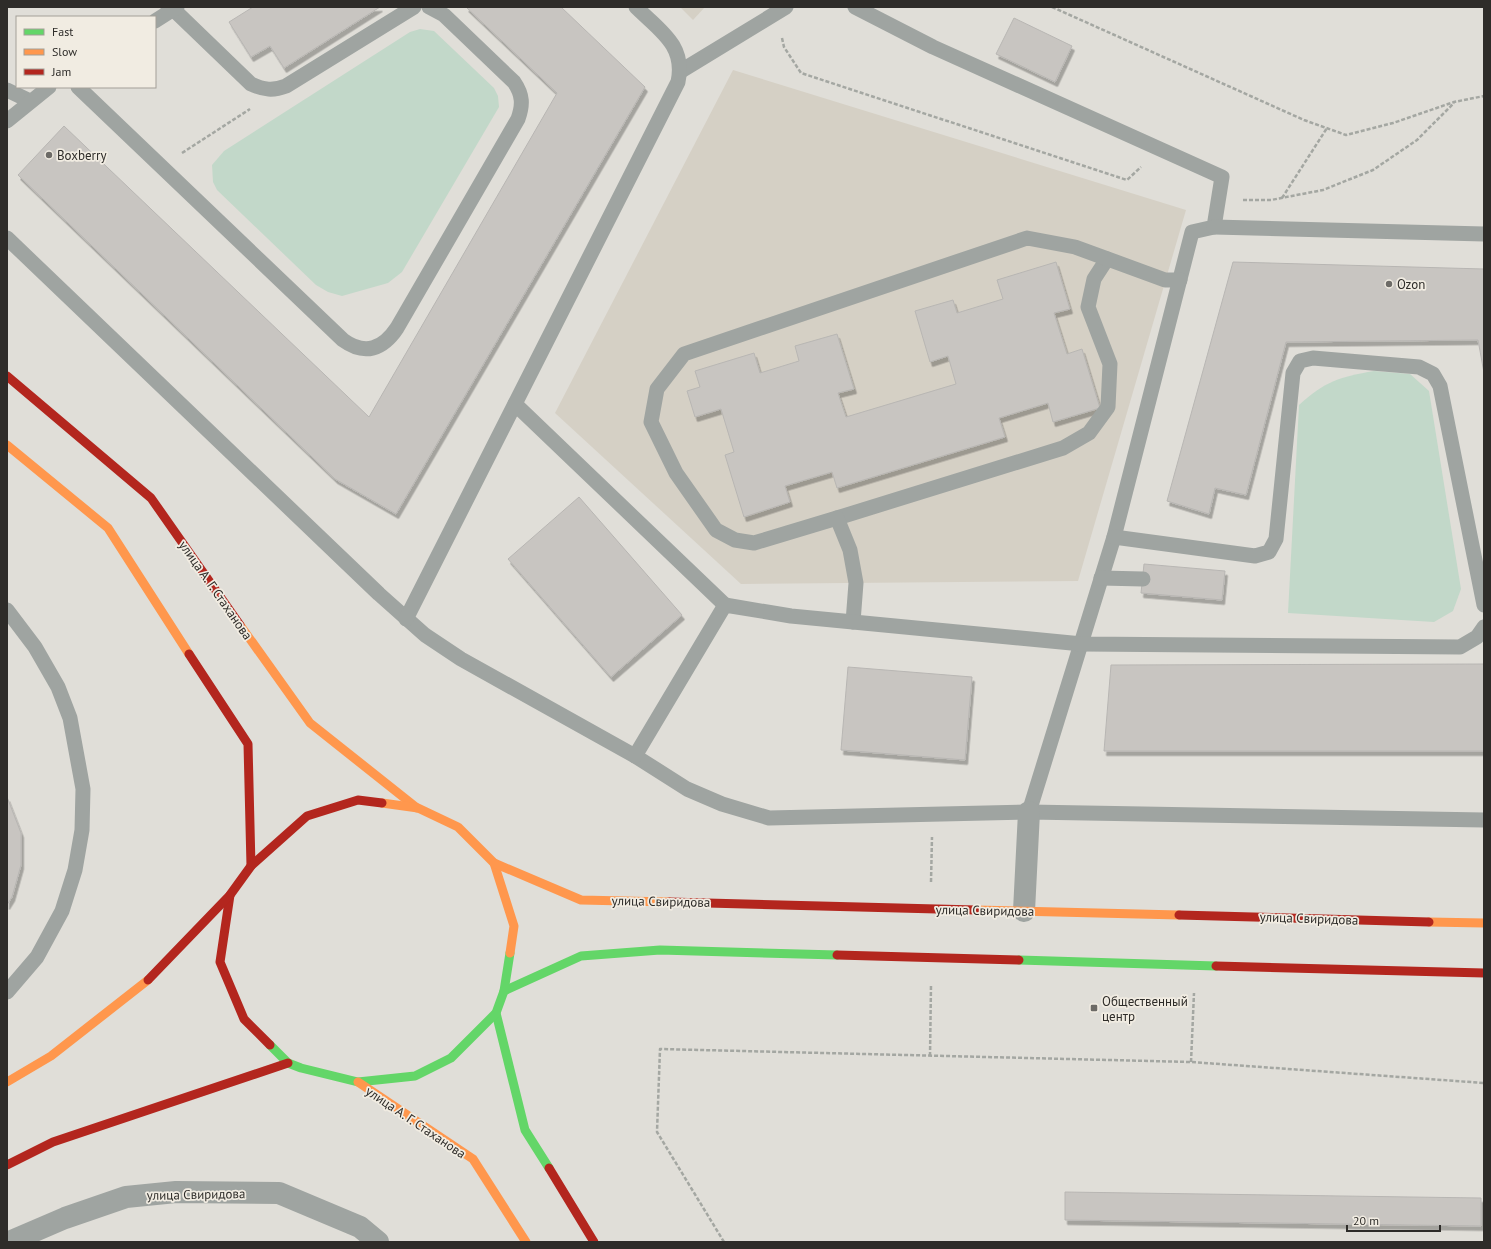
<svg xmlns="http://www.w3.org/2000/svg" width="1491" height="1249" viewBox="0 0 1491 1249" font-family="'PT Sans',sans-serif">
	<defs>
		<filter id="shadow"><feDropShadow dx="2.5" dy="4.5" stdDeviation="0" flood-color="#0004"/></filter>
	</defs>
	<rect width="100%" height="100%" fill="#e0ded8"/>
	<g fill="#d5d0c5">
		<path d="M680,7h25l-12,13z"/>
		<path d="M733,70l453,140 -108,371 -337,3 -186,-171z"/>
	</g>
	<g fill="#c2d8c9">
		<path d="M420,29l14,2 60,57 4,8 1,11 -97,165 -14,11 -46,13 -14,-4 -12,-7 -99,-95 -4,-8 -1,-17 12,-14 186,-119z"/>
		<path d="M1374,371l36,3 19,17 32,198 -8,22 -19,11 -146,-9 11,-208c26,-24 41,-28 75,-34z"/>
	</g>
	<g fill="#c8c5c1" stroke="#b8b6b3" filter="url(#shadow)">
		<path d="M253,7h127l-96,61 -14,-22 -19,11 -22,-35z"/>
		<path d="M466,7h95l84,80 -249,427 -61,-35 -317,-304 46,-49 305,291 188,-324z"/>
		<path d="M1014,18l58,28 -17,36 -59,-28z"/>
		<path d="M1056,262l14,47 -16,4 13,41 15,-5 18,59 -47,14 -5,-19 -49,15 6,19 -168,51 -5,-16 -47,14 5,16 -46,15 -19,-62 9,-3 -13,-43 -26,8 -8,-26 13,-4 -5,-16 59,-18 6,20 39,-12 -4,-15 42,-12 17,55 -16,4 8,24 110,-33 -8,-28 -18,6 -15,-51 38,-11 4,13 46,-14 -6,-19z"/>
		<path d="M1233,262l251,7v104l-6,-33 -192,2 -40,153 -31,-7 -6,26 -42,-13z"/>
		<path d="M579,497l103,118 -71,62 -103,-118z"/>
		<path d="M1144,564l81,7 -3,29 -81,-7z"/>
		<path d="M1484,664v87h-380l7,-86z"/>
		<path d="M848,667l124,10 -7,83 -124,-10z"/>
		<path d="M7,797l14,36v32l-9,32 -5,8z"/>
		<path d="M1065,1192l416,6v28l-416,-6z"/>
	</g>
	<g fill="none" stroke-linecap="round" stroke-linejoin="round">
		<g stroke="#a4a7a2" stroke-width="2.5" stroke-dasharray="4 2" stroke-linecap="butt">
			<path d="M1052,7l252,113 42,15 47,-12 61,-21 30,-6"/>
			<path d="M782,38l2,9 17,26 326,107 14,-13"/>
			<path d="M182,153l68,-44"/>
			<path d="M1282,198l45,-70"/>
			<path d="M1243,200h28l52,-10 50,-20 44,-30 37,-37"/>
			<path d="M931,882l1,-45"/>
			<path d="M930,1056l1,-71"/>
			<path d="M1191,1062l3,-69"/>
			<path d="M724,1242l-67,-110 3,-83 531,13 293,21"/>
		</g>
		<g stroke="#9fa4a1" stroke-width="15">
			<path d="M168,7l5,2 78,75c13,6 22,7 35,2l128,-79"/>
			<path d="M855,7l78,40 289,130 -8,50 -22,5 -78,305 -85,275"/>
			<path d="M155,21l22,-14"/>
			<path d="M681,71l105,-64"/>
			<path d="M78,87l265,253c22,16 40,9 54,-12l121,-209c5,-14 5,-24 -4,-37l-70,-67 -15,-8"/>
			<path d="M7,90l23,11"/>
			<path d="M7,121l42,-34"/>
			<path d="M1214,227l270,7"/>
			<path d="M7,238l372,356 46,41 36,24 174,97 52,33 35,15 47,14 260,-6 455,8"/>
			<path d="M515,404l210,201"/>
			<path d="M837,518l226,-70 26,-15 19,-26 2,-43 -22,-57 6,-28 13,-20"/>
			<path d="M1114,537l141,19 14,-4 7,-13 17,-166 7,-12 13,-3 106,9 14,7 7,12 44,219"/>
			<path d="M1101,578l42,1"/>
			<path d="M7,610l28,37 23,40 12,31 13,71 -1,41 -7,40 -13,41 -25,46 -30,35"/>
			<path d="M406,619l272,-537c8,-37 -19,-52 -42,-75"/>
			<path d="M853,622l3,-39 -6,-33 -13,-32 -83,25 -19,-3 -19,-10 -40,-57 -25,-51 6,-33 27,-35 343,-116 48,9 90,33h15"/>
			<path d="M635,756l90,-151 66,11 291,28 378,3 17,-10 7,-10"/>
		</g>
		<g stroke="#9fa4a1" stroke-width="22">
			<path d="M1024,911l5,-99"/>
			<path d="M9,1242l56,-24 61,-21 50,-5 103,1 81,34 18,15"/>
		</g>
		<g stroke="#63d668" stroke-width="9">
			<path d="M1019,960l197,6"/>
			<path d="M504,991l77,-35 79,-6 177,5"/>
			<path d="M496,1013l29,117 24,38"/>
			<path d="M270,1045l18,18 13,5 57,14 57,-6 36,-18 45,-45 8,-22 6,-38"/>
		</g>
		<g stroke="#ff974d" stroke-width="9">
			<path d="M7,445l101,83 81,126"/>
			<path d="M240,625l70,98 107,85"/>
			<path d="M382,803l36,5 40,19 36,36 20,63 -4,27"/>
			<path d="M494,863l87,37 88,2"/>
			<path d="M976,910l203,5"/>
			<path d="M1429,922l55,1"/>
			<path d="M7,1082l44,-26 97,-76"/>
			<path d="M358,1082l115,77 53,83"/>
		</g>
		<g stroke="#b3261e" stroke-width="9">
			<path d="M7,376l144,122 89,127"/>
			<path d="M189,654l59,90 3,122"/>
			<path d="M230,895l-10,67 24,57 26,26"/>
			<path d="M669,902l307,8"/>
			<path d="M1179,915l250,7"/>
			<path d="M837,955l182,5"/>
			<path d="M1216,966l268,7"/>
			<path d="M148,980l82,-85 21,-29 56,-50 51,-16 24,3"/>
			<path d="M7,1165l46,-23 235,-79"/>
			<path d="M549,1168l45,74"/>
		</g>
	</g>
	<g fill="#6c6a66" stroke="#f1ece2" stroke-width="1.5">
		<circle cx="49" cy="155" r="4"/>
		<circle cx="1389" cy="284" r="4"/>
		<rect x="1090" y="1004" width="8" height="8" rx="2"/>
	</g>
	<g text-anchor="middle" stroke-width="3.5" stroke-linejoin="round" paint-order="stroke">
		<g font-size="13" fill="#2e2c29" stroke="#f1ece2" text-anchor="start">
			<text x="57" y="160">Boxberry</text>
			<text x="1397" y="289">Ozon</text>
			<text x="1102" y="1006">Общественный<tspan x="1102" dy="15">центр</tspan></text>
		</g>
		<g font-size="13" fill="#2e2c29" stroke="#f1ece2">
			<text transform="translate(216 590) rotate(55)" y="5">улица А. Г. Стаханова</text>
			<text transform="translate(661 901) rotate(1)" y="5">улица Свиридова</text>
			<text transform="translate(985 910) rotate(1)" y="5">улица Свиридова</text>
			<text transform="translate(1309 918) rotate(2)" y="5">улица Свиридова</text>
			<text transform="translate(416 1122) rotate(34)" y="5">улица А. Г. Стаханова</text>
			<text transform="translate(196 1194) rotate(-1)" y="5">улица Свиридова</text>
		</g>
	</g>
	<rect width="1491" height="1249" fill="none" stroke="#2e2c29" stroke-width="16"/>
	<rect x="16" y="16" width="140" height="72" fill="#f1ece2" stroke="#a39f98"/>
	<rect x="24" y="29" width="20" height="6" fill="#63d668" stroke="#a39f98"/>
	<text x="52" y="36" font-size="12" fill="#2e2c29">Fast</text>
	<rect x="24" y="49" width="20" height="6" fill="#ff974d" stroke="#a39f98"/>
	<text x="52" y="56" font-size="12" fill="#2e2c29">Slow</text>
	<rect x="24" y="69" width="20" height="6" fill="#b3261e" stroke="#a39f98"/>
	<text x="52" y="76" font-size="12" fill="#2e2c29">Jam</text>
	<path d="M1347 1225v6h93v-6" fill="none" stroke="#2e2c29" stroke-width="2"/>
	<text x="1353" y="1225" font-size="12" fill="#2e2c29" stroke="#f1ece2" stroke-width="3" paint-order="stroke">20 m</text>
</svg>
